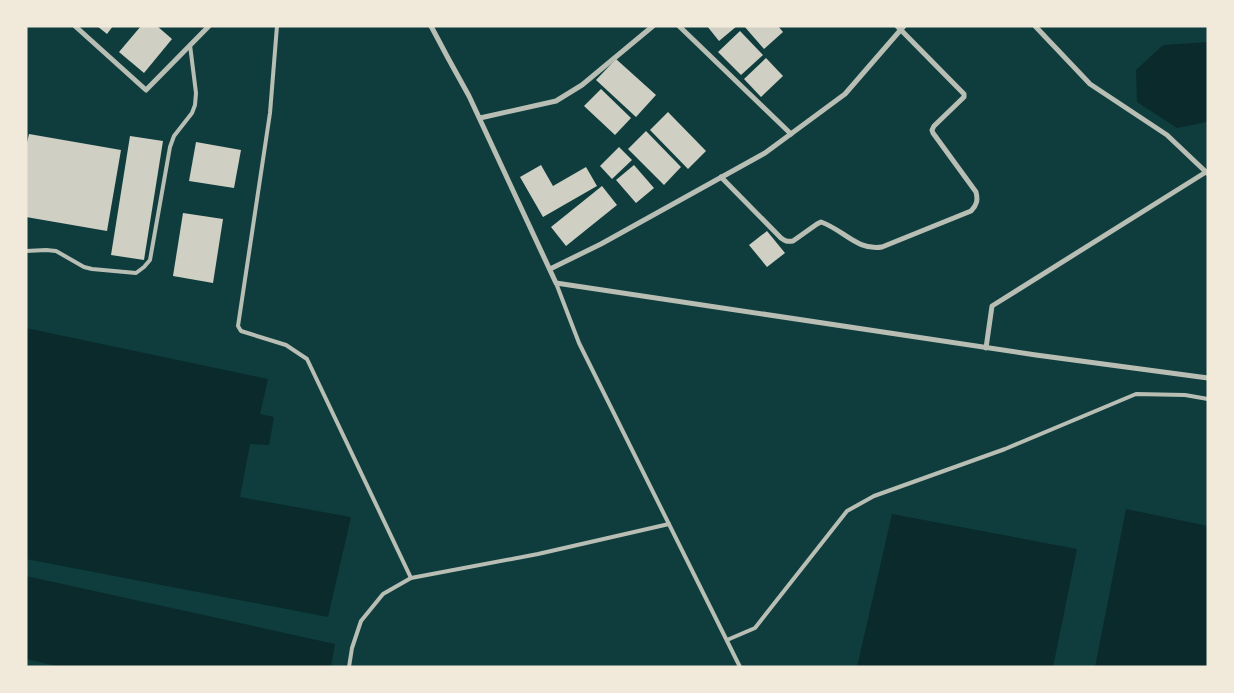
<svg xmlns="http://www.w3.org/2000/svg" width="1234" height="693" viewBox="0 0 1234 693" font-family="'Work Sans',sans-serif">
	<rect width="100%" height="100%" fill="#0f3d3e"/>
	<g fill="#0a2a2b">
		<path d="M1208,42l-1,80 -30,6 -40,-26 -1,-32 27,-25z"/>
		<path d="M26,328l242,51 -8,35 14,3 -5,28 -19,-1 -10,53 111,20 -23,100 -302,-58z"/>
		<path d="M1126,509l82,17v141h-113z"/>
		<path d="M892,514l185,35 -24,118h-196z"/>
		<path d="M26,576l309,68 -4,23h-270l-35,-8z"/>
	</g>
	<g fill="#cfcfc3">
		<path d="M97,26h16l-6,8z"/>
		<path d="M141,26h16l15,13 -28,34 -25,-21z"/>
		<path d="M707,26h30l-18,15z"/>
		<path d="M744,26h34l5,6 -19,17z"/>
		<path d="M740,31l23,24 -22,20 -23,-23z"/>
		<path d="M766,58l17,18 -22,21 -17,-18z"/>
		<path d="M616,59l40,36 -20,22 -40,-37z"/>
		<path d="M601,89l30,29 -16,17 -31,-29z"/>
		<path d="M668,112l38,39 -18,18 -38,-39z"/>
		<path d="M646,131l35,36 -17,18 -36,-36z"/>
		<path d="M29,134l92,16 -14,81 -81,-14v-70z"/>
		<path d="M130,136l33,5 -19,119 -33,-5z"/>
		<path d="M196,142l45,8 -7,38 -45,-7z"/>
		<path d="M619,147l13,13 -20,19 -12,-13z"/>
		<path d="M541,165l12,21 33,-19 11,19 -54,31 -23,-40z"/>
		<path d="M634,165l20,23 -18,15 -20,-23z"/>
		<path d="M602,186l15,19 -51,41 -15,-19z"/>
		<path d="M183,213l40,6 -10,64 -40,-7z"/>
		<path d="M767,231l18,22 -18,14 -18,-22z"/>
	</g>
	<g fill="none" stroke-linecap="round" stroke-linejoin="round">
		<g stroke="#b8beb3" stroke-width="4">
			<path d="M277,26l-7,87 -32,213 3,5 45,14 21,14 104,219"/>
			<path d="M26,251l20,-1 10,1 28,16 8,2 44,4 8,-6 6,-7 20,-113 4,-11 18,-23 3,-8 1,-12 -6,-48"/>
			<path d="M556,283l23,60 161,324"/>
			<path d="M727,640l28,-12 92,-117 27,-15 131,-47 131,-55 49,1 23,4"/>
			<path d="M349,667l3,-19 9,-27 22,-27 28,-16 127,-24 131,-30"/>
		</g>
		<g stroke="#b8beb3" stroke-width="5">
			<path d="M75,26l71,64 63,-64"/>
			<path d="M431,26l17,32 21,38 87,187 480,72 172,23"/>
			<path d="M679,26l112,108"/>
			<path d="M1035,26l55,58 77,51 40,38"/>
			<path d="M480,118l76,-17 26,-16 71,-59"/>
			<path d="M721,177l60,61c4,3 6,4 12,3l24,-17 4,-2c23,8 36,29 61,25l89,-36c6,-6 7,-11 5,-19l-43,-59 -1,-3 2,-4 30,-29v-3l-67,-68"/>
			<path d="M550,269l51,-25 164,-91 80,-59 59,-68"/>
			<path d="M986,348l6,-42 214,-134"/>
		</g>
	</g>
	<rect width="1234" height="693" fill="none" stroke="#f1e9da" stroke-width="55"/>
</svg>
